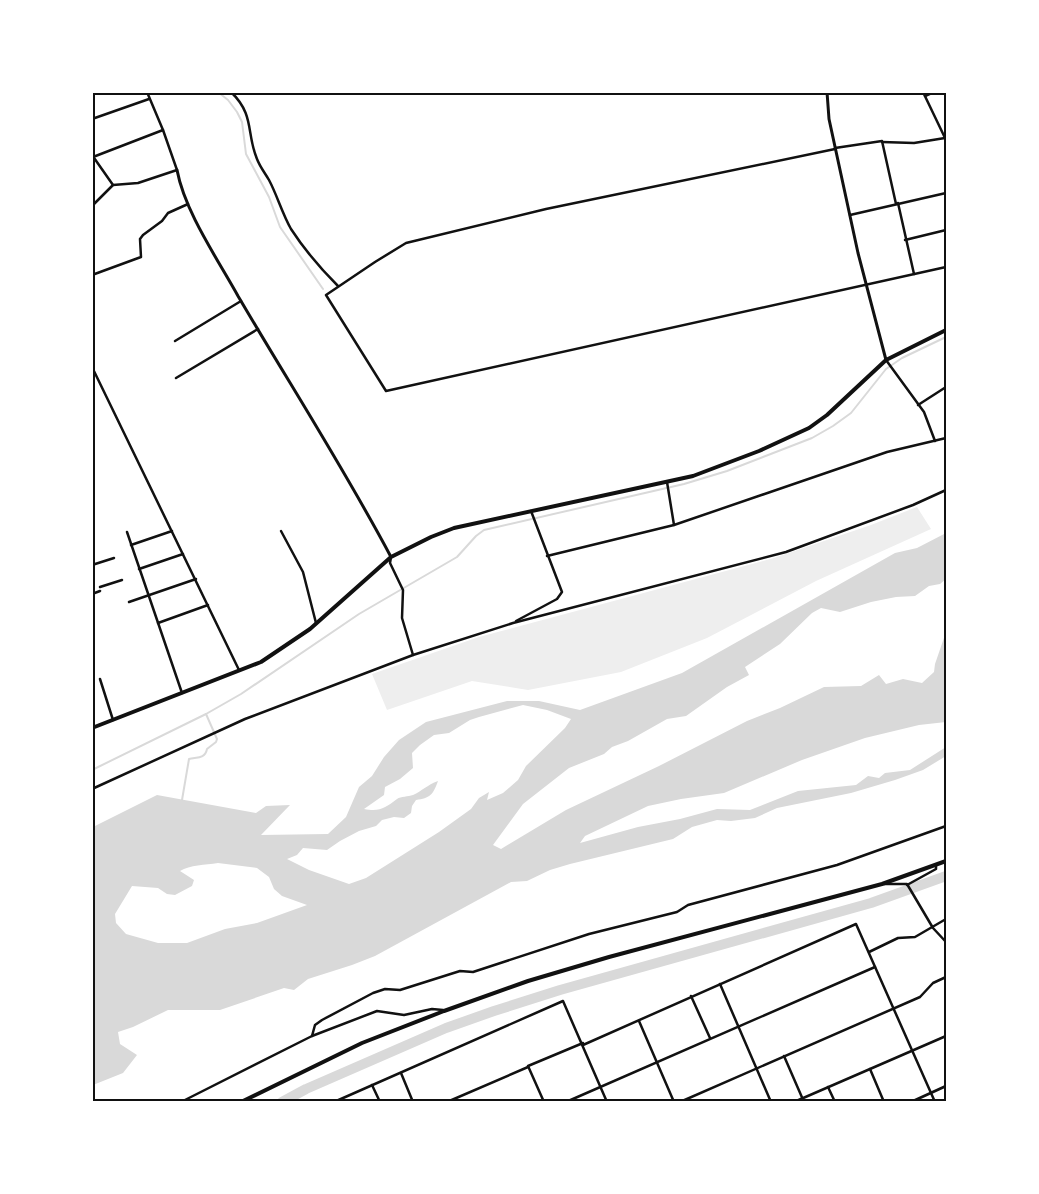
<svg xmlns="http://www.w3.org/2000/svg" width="1039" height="1194" viewBox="0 0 1039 1194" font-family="'Noto Serif',serif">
	<rect width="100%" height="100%" fill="#fff"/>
	<path fill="#eee" d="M917,507l14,22 -115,52 -109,57 -86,34 -93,18 -56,-9 -85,29 -15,-36 107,-37 295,-79 97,-33z"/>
	<path fill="#d9d9d9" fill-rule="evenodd" d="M946,533v46l-6,5 -11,2 -14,10 -19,1 -25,5 -31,10 -19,-4 -9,5 -32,31 -35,23 4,8 -22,12 -41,29 -19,3 -39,22 -16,6 -8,7 -35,14 -46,36 -30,41 8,4 65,-39 93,-44 88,-45 33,-13 44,-21 37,-1 18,-11 7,9 17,-5 19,4 12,-11 1,-8 11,-32v90l-27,3 -54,13 -63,22 -78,33 -43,6 -33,7 -63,30 -5,7 58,-16 42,-8 37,-10 33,1 48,-19 58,-6 12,-9 11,2 6,-5 25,-3 36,-23v9l-23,14 -28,10 -44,13 -74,15 -22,10 -24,3 -14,-1 -25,7 -19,12 -103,25 -20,6 -23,11 -16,1 -136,74 -23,9 -44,14 -14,11 -10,-2 -64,22h-52l-35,17 -15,5 2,12 17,11 -14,18 -30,12v-258l64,-32 99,18 10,-7 24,-1 -29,30 67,-1 18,-17 13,-30 13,-11 12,-19 15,-17 27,-18 81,-21h32l41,9 102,-37 213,-120 22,-5zM523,705l24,5 24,9 -6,9 -39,38 -8,14 -15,13 -16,7 2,-8 -10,6 -8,11 -32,23 -73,46 -17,6 -40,-14 -22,-11 10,-4 6,-7 24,2 13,-9 19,-10 17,-5 6,-6 12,-3 10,1 7,-5 1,-7 4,-6c14,-2 17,-5 22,-19 -11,4 -16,10 -25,14 -5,2 -12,1 -16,4 -12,9 -17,13 -33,10l20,-14 1,-8 15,-8 13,-11 -1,-15 8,-8 14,-10 15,-2 21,-13 9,-3zM218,863l39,5 12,9 5,12 8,7 25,9 -50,18 -32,6 -38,14h-29l-32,-9 -10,-11 -1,-9 17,-28 26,2 9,6 8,1 17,-9 2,-6 -14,-9c10,-6 25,-6 38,-8z"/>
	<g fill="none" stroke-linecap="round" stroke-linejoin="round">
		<g stroke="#d9d9d9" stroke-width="2">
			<path d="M218,92l10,8 9,12 5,10 4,32 23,43 11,30 43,62"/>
			<path d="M92,770l114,-56 35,-20 118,-80 98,-57 19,-21 8,-6 200,-46 43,-13 85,-33 21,-12 18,-13 35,-44 16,-11 44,-21"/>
			<path d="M182,800l7,-41c8,-2 16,0 18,-10l9,-7 1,-3 -11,-25"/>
		</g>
		<path stroke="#d9d9d9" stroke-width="10" d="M282,1102l24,-13 140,-61 48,-17 66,-21 311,-87 75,-27"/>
		<g stroke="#111" stroke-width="2.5">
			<path d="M231,92c24,23 15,41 26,67 3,8 8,14 12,21 8,15 13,33 22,49 13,20 30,40 47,57"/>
			<path d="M923,92l23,48"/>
			<path d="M925,96l9,-4"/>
			<path d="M92,119l57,-20"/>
			<path d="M882,142l32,1 31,-5"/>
			<path d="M835,148l47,-7 14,63"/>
			<path d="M835,149l-289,60 -140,34 -31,19 -49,33 60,96 560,-124"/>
			<path d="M92,155l21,30"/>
			<path d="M93,157l70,-27"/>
			<path d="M898,203l16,71"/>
			<path d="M92,206l21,-21 25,-2 39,-13 -14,-40 -16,-38"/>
			<path d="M850,215l96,-22"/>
			<path d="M905,240l41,-10"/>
			<path d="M92,275l49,-18 -1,-18 3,-4 19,-14 6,-8 20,-9"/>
			<path d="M175,341l66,-40"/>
			<path d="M886,360l38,52 11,29"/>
			<path d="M92,367l147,303"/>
			<path d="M176,378l82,-49"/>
			<path d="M918,405l28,-18"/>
			<path d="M667,482l7,43"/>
			<path d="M281,531l22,41 13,51"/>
			<path d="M127,532l55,161"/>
			<path d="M131,545l41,-14"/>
			<path d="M547,556l127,-31 213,-73 59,-14"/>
			<path d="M391,557l-1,6 13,27 -1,28 11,37"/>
			<path d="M92,565l22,-7"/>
			<path d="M139,569l44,-15"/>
			<path d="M100,587l22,-7"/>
			<path d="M92,594l8,-3"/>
			<path d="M129,602l67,-23"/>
			<path d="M516,621l41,-22 5,-7 -31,-81"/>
			<path d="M158,623l50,-18"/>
			<path d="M100,679l13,41"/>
			<path d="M92,789l153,-70 168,-64 100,-32 273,-71 127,-47 33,-15"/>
			<path d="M884,884h23l26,44 13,14"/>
			<path d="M907,885l29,-16v-4"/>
			<path d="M869,952l29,-14 17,-1 31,-18"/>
			<path d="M720,984l51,118"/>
			<path d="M691,996l19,42"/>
			<path d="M639,1021l35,81"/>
			<path d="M312,1036l3,-11 7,-5 51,-27 12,-4 15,1 60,-19 13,1 116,-38 88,-22 11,-7 149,-40 109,-39"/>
			<path d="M583,1045l273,-121 79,178"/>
			<path d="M784,1056l20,46"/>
			<path d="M870,1069l14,33"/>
			<path d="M401,1073l12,29"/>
			<path d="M372,1085l8,17"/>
			<path d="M828,1087l7,15"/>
			<path d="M181,1102l131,-66 65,-25 27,4 28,-6 11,1"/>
			<path d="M334,1102l229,-101 44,101"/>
			<path d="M447,1102l81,-35"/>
			<path d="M544,1102l-16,-36 55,-23"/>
			<path d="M566,1102l309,-135"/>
			<path d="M680,1102l240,-105 13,-14 13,-6"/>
			<path d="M794,1102l152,-66"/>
		</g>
		<g stroke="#111" stroke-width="3">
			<path d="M827,92l2,27 29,134 28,107"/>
			<path d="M177,170c8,42 40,88 61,126 51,87 106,172 153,261"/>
			<path d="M911,1102l35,-16"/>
		</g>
		<path stroke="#111" stroke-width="4" d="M241,1102l121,-59 82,-32 84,-30 81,-24 273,-73 64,-23"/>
		<path stroke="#111" stroke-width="4" d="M92,728l169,-66 49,-33 81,-72 40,-20 23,-9 239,-52 66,-25 50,-23 18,-13 59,-55 60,-30"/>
	</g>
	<rect width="1039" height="1194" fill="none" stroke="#ffffff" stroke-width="188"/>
	<rect x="94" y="94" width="851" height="1006" fill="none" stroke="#111" stroke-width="2"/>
</svg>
